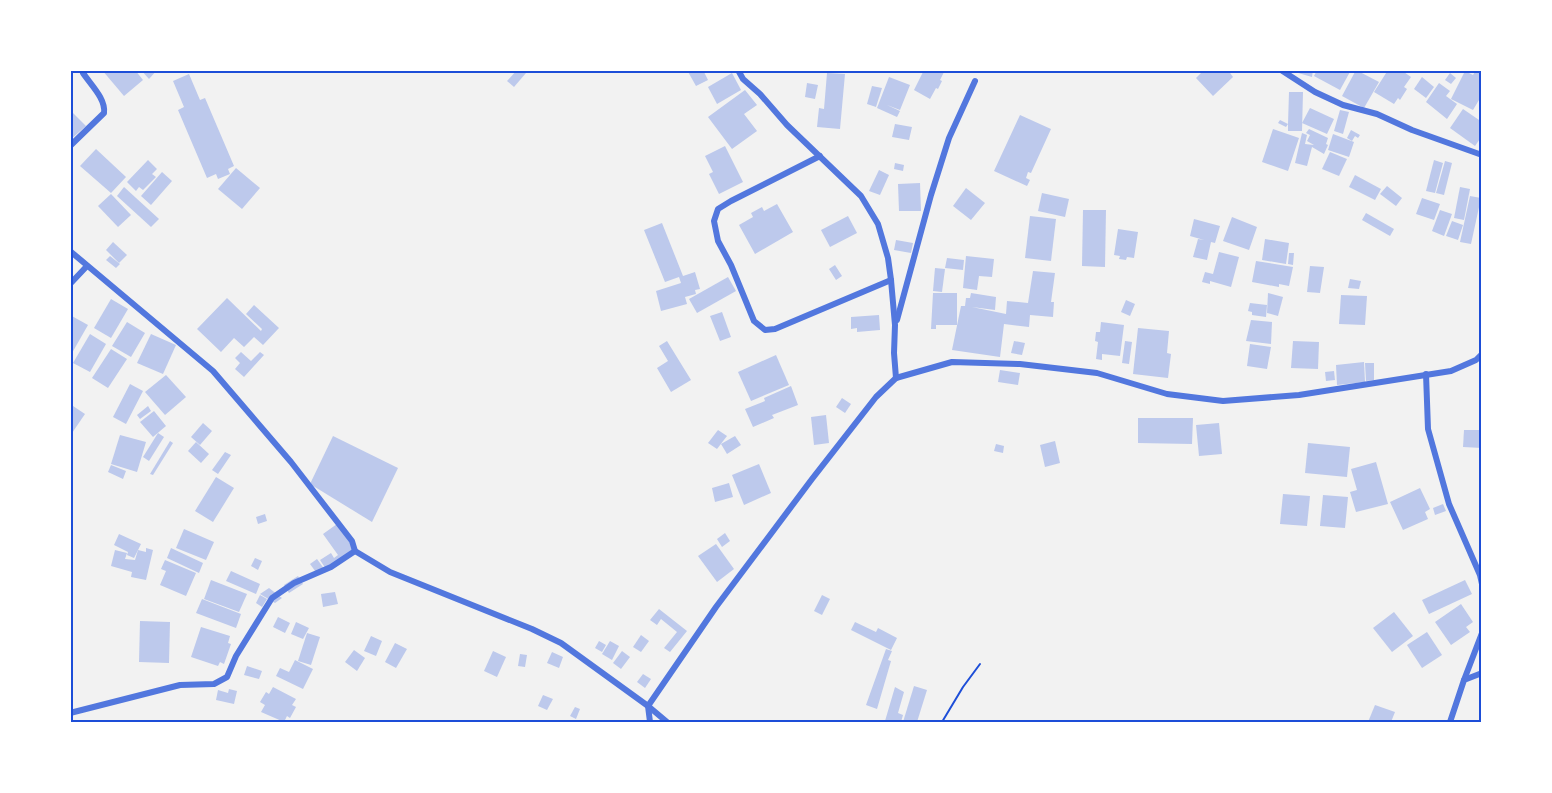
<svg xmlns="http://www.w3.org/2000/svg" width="1552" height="793" viewBox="0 0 1552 793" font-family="Quicksand,sans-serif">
	<rect width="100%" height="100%" fill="#f2f2f2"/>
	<g fill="#bdc9ec">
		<path d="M102,70h33l8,10 -19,16z"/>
		<path d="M141,70h16l-8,9z"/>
		<path d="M517,70h5l4,3 -12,14 -7,-6z"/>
		<path d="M687,70h16l5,10 -12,6z"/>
		<path d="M924,70h21l-5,10 2,1 -4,8 -2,-1 -6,11 -16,-9z"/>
		<path d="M1204,70h24l5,7 -20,19 -17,-18z"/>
		<path d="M1288,70h25l-1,7z"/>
		<path d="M1317,70h34l-11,20 -26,-14z"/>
		<path d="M1356,70l23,12 -15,26 -22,-12z"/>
		<path d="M1388,70h13l10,7 -7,10 3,2 -7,11 -2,-2 -4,6 -20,-12z"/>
		<path d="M1476,70h6v25l-9,15 -22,-11 14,-28 8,4z"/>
		<path d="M732,73l9,17 -24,14 -9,-17z"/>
		<path d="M827,73l18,1 -5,55 -23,-2 2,-19 5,1z"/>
		<path d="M1450,73l6,5 -5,6 -6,-4z"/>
		<path d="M189,74l11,26 5,-2 29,68 -6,3 2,5 -12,5 -2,-5 -9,4 -29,-68 6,-3 -11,-26z"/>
		<path d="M889,77l21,8 -10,25 -13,-5 13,6 -3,6 -20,-9z"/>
		<path d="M1422,77l12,10 -8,11 -12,-9z"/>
		<path d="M807,83l11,2 -3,14 -10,-2z"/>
		<path d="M1439,83l11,8 -4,5 11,8 -10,15 -21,-17z"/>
		<path d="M872,86l10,2 -6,19 -9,-3z"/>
		<path d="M745,90l12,15 -13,9 13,17 -25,18 -24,-32z"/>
		<path d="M1289,92h14l-1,39h-14v-7l-2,3 -8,-4 2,-3 8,4z"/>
		<path d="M1310,108l24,11 -7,15 -25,-11z"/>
		<path d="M1463,109l19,13v14l-7,10 -25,-18z"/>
		<path d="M70,110l16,16 -16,14z"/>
		<path d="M1340,110l9,2 -6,22 -9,-3z"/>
		<path d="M1020,115l31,14 -20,44 -3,-1 -2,6 4,2 -3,6 -33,-15z"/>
		<path d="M895,124l17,3 -3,13 -17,-3z"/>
		<path d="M1273,129l26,9 -11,33 -26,-9z"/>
		<path d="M1309,129l19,9 -2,6 2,1 -4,9 -12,-7 -5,19 -12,-3 7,-30 5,2 -2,9 9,1 -7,-4 3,-6 -4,-2z"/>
		<path d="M1351,130l9,5 -2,3 -3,-2 -3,5 -5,-3z"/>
		<path d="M1333,134l21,8 -5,15 -21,-7z"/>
		<path d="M725,146l18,36 -24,12 -10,-20 4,-2 -8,-16z"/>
		<path d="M96,149l30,28 -15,16 -31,-27z"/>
		<path d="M1330,152l17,7 -8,17 -17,-7z"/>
		<path d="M148,160l9,9 -5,5 4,3 -13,13 -4,-3 -3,4 -9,-9z"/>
		<path d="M1434,160l9,3 -8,30 -9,-2z"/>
		<path d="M1445,161l7,2 -8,32 -8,-2z"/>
		<path d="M895,163l9,2 -1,6 -9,-2z"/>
		<path d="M236,168l24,20 -18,21 -24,-20z"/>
		<path d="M879,170l10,5 -9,20 -11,-4z"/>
		<path d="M162,172l10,9 -21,24 -10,-9z"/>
		<path d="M1355,175l26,14 -6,11 -26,-13z"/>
		<path d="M920,183l1,28h-22l-1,-27z"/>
		<path d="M1387,186l15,12 -6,8 -16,-12z"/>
		<path d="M124,187l35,32 -8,8 -34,-31z"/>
		<path d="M1460,187l10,2 -6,31 -10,-2z"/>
		<path d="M966,188l19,15 -14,17 -18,-14z"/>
		<path d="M1042,193l27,6 -4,18 -27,-6z"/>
		<path d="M111,194l20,21 -13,12 -20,-21z"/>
		<path d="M1470,196l11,2 -10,46 -11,-2z"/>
		<path d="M1422,198l18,6 -6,16 -18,-6z"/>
		<path d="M777,204l16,28 -38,22 -16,-29 14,-8 -2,-4 11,-6 2,4z"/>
		<path d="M1083,210h23l-1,57 -23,-1z"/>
		<path d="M1440,210l12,4 -8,22 -12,-5z"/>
		<path d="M1366,213l28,16 -4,7 -28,-16z"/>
		<path d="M848,216l9,17 -27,14 -9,-17z"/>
		<path d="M1030,216l26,3 -5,42 -26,-3z"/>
		<path d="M1232,217l25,10 -8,23 -26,-9z"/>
		<path d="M1194,219l26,7 -5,17 -4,-1 -4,18 -14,-3 5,-18 6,1 -14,-4z"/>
		<path d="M1452,221l11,4 -5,15 -12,-4z"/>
		<path d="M662,223l21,53 12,-4 5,17 -5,1 1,4 -11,3 2,7 -26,7 -5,-20 25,-8 -2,-6 -14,5 -21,-52z"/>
		<path d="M1118,229l20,3 -4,26 -7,-1 -1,3 -7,-1 1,-3 -6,-1z"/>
		<path d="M1265,239l24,4 -3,21 -24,-4z"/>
		<path d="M896,240l17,3 -2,10 -17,-3z"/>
		<path d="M113,242l14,13 -8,8 -13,-13z"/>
		<path d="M1219,252l20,5 -8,30 -21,-6v3l-8,-2 3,-10 8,2z"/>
		<path d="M1289,253h5l-1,12 -5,-1z"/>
		<path d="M110,256l10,8 -4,4 -10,-8z"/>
		<path d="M966,256l28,3 -2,18 -13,-1 -2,14 -14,-2z"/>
		<path d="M947,258l17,2 -1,10 -18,-2z"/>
		<path d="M1256,261l37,6 -4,19 -10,-2v3l-27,-5z"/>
		<path d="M835,265l7,11 -6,4 -7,-11z"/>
		<path d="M1310,266l14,1 -4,26 -13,-1z"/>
		<path d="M935,268l10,1 -3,23 -9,-1z"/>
		<path d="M1033,271l22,2 -4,29h3l-1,15 -23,-2 -1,12 -25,-3 -4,33 -48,-7 9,-44h4l1,-8h4l1,-5 25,4 -1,13 -23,-3 34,7 1,-13 21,2z"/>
		<path d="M728,277l8,14 -39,22 -8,-14z"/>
		<path d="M1350,279l11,2 -2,8 -11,-1z"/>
		<path d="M933,293h24v32h-21v4h-5z"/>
		<path d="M1268,293l15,4 -5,19 -11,-3z"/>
		<path d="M1341,295l26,1 -2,29 -26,-1z"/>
		<path d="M227,298l34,33 1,-2 -16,-15 8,-9 25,23 -16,17 -9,-8 -10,10 -10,-9 -13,14 -24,-23z"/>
		<path d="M111,299l17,10 -17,29 -17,-10z"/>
		<path d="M1126,300l9,4 -5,12 -9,-4z"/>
		<path d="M1250,303l17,2 -1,12 -14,-2v-3l-4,-1z"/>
		<path d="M722,312l9,25 -11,4 -10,-25z"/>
		<path d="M70,315l18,10 -16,28 -2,-1z"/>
		<path d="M879,315l1,15 -23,2v-4l-6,1v-12z"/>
		<path d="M1251,320l21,2 -1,22 -25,-3z"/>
		<path d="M127,322l18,11 -14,24 -19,-11z"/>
		<path d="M1101,322l23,3 -4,31 -18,-2v6l-6,-1 2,-17 -3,-1 1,-9h4z"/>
		<path d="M1138,328l31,3 -2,22 4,1 -3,24 -35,-4z"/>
		<path d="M90,334l16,10 -16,28 -17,-9z"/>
		<path d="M151,334l25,11 -13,29 -26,-11z"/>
		<path d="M667,341l24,39 -20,12 -14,-24 11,-7 -9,-15z"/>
		<path d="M1014,341l11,2 -3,12 -11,-2z"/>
		<path d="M1125,341l7,1 -3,22 -7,-1z"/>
		<path d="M1293,341l26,1 -1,27 -27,-1z"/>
		<path d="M1250,344l21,3 -4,22 -20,-3z"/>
		<path d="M111,349l16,10 -19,29 -16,-10z"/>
		<path d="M241,352l10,9 9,-9 4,3 -20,22 -9,-8 5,-6 -5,-5z"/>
		<path d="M776,355l13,30 -38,16 -13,-29z"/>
		<path d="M1364,362l1,20 -28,3 -1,-20z"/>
		<path d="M1365,363h9v17l-8,1z"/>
		<path d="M1000,370l20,3 -2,12 -20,-3z"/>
		<path d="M1334,371l1,9 -9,1 -1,-9z"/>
		<path d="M166,375l20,22 -21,18 -20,-23z"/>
		<path d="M130,384l13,7 -17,33 -13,-7z"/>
		<path d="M791,386l7,19 -26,10 2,3 -21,9 -8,-18 20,-8 -1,-3z"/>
		<path d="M842,398l9,6 -6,9 -9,-6z"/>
		<path d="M70,404l15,10 -15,22z"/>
		<path d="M148,406l3,5 -11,8 -3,-4z"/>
		<path d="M154,411l12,15 -13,11 -13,-15z"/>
		<path d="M826,415l3,28 -15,2 -3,-28z"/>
		<path d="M1138,418h55l-1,26 -54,-1z"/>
		<path d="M203,423l9,8 -12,14 -9,-8z"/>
		<path d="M1219,423l3,31 -23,2 -3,-31z"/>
		<path d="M718,430l9,6 -10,13 -9,-6z"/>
		<path d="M1464,430h18v18l-19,-1z"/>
		<path d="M158,433l6,4 -15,24 -6,-4z"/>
		<path d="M120,435l26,7 -9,30 -26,-8z"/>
		<path d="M333,436l65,32 -26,54 -62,-38z"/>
		<path d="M735,436l6,9 -14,9 -6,-10z"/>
		<path d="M170,441l3,2 -20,32 -3,-1z"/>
		<path d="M1055,441l5,22 -15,4 -5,-22z"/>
		<path d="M196,442l13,12 -8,9 -13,-12z"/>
		<path d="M1308,443l42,4 -3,30 -42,-4z"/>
		<path d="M996,444l8,2 -1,7 -9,-2z"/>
		<path d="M225,452l6,3 -13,19 -6,-4z"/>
		<path d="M1376,462l12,42 -32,8 -6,-20 7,-2 -6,-21z"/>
		<path d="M759,464l12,29 -27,12 -12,-30z"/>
		<path d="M111,465l15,6 -3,8 -15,-7z"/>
		<path d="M216,477l18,11 -21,34 -18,-11z"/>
		<path d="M729,483l4,14 -18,5 -3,-14z"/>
		<path d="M1420,488l10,21 -5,3 3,7 -25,11 -13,-28z"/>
		<path d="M1283,494l27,2 -3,30 -27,-2z"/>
		<path d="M1323,495l25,2 -3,31 -25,-2z"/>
		<path d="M1443,504l3,7 -11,4 -2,-7z"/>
		<path d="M265,514l2,7 -9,3 -2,-7z"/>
		<path d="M337,524l19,27 -30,18 -6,-9 11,-7 3,5 4,-3 -15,-21z"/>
		<path d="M184,529l30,13 -8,18 -30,-12z"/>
		<path d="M725,533l5,8 -8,6 -5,-8z"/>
		<path d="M119,534l22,10 -7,14 -7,-3 1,-3 -14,-7z"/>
		<path d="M716,544l18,25 -17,13 -19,-26z"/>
		<path d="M146,548l7,2 -7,30 -15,-3 1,-5 -21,-6 4,-16 12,3 -2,6 10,1 3,-10 8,2z"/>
		<path d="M171,548l32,15 -4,10 -32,-15z"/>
		<path d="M255,558l7,3 -4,9 -7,-4z"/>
		<path d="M317,559l8,11 -7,5 -8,-11z"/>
		<path d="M165,560l31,13 -10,23 -26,-11 6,-14 -5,-2z"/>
		<path d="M231,571l29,13 -4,10 -30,-13z"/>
		<path d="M298,576l5,8 -14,9 -5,-8z"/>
		<path d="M211,580l36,14 -8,18 -35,-13z"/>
		<path d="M1465,580l7,14 -43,20 -7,-14z"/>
		<path d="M269,588l13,10 -7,5 -15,-9z"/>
		<path d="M335,592l3,12 -15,3 -2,-13z"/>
		<path d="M260,595l7,4 -5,8 -6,-4z"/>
		<path d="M822,595l8,4 -8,16 -8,-4z"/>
		<path d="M202,599l39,15 -5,14 -40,-15z"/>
		<path d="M1461,604l12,18 -7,5 4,5 -19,13 -16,-23z"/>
		<path d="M659,609l28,22 -17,21 -6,-4 13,-16 -16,-13 -4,6 -7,-5z"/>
		<path d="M1394,612l19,24 -21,16 -19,-24z"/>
		<path d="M278,617l12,6 -5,10 -12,-6z"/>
		<path d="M140,621l30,1 -1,41 -30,-1z"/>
		<path d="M296,622l13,6 -6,11 -12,-5z"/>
		<path d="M855,622l21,10 2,-4 19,10 -6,12 -40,-20z"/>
		<path d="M201,627l29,9 -2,7 3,1 -7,20 -4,-2 -2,4 -27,-9z"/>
		<path d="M1427,632l15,23 -20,13 -15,-23z"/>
		<path d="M307,633l13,4 -9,28 -13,-4z"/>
		<path d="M641,635l8,6 -8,11 -8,-5z"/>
		<path d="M371,636l11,5 -6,15 -12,-5z"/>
		<path d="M599,641l7,4 -4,7 -7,-4z"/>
		<path d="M610,641l9,5 -7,14 -10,-6z"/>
		<path d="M395,643l12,6 -11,19 -11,-6z"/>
		<path d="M886,649l6,2 -4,9 3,1 -14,48 -11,-4z"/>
		<path d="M354,650l11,8 -8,13 -12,-9z"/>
		<path d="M493,651l13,6 -9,20 -13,-6z"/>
		<path d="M622,651l8,6 -9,12 -8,-6z"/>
		<path d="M552,652l11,5 -4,11 -12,-5z"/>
		<path d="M520,654l7,1 -2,12 -7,-1z"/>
		<path d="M295,660l18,9 -10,20 -27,-13 4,-8 9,4z"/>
		<path d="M247,666l15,5 -3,8 -15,-4z"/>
		<path d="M643,674l8,5 -6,9 -8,-6z"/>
		<path d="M914,686l13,4 -10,32h-14z"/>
		<path d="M273,687l23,12 -4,6 4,2 -6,11 -3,-2 -3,6 -23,-10 4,-7 -5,-3 6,-10 3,2z"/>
		<path d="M895,687l9,5 -6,21 5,2 -2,7h-14l-2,-1z"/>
		<path d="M229,689l8,2 -3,13 -18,-4 2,-10 10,3z"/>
		<path d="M543,695l10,4 -6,11 -9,-4z"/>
		<path d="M1375,705l20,7 -4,10h-23z"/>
		<path d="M575,707l5,2 -4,10 -6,-3z"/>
	</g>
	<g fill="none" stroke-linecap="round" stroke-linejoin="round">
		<path stroke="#1d4ed8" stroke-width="2" d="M942,722l21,-35 17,-23"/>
		<g stroke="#5277de" stroke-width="6">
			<path d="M738,70l5,9 17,15 27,31 74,71 17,28 10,34 3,22 4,45 -1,28 2,25"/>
			<path d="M1281,70l34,22 28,13 34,9 35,16 70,25"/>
			<path d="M70,146l34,-33c2,-14 -13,-28 -21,-40"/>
			<path d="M820,156l-89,45 -13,8 -4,12 4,20 13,24 23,56 11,9 10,-1 116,-49"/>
			<path d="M70,251l143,120 78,91 61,79 3,10 35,21 142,57 29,14 87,63 19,16"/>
			<path d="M70,284l17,-18"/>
			<path d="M897,320l34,-125 18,-57 26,-57"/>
			<path d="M1426,374l2,55 21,75 31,71 2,9"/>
			<path d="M1464,680l18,-47"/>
			<path d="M70,713l110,-28 34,-1 13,-7 9,-21 36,-58 22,-15 37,-16 24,-16"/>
			<path d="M650,722l-2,-16 68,-99 96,-128 64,-82 20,-19 56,-16 68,2 77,9 70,21 56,7 76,-6 152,-24 25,-11 6,-6"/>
			<path d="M1450,722l14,-42 18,-7"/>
		</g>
	</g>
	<rect width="1552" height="793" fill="none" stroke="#ffffff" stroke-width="144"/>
	<rect x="72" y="72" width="1408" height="649" fill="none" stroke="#1d4ed8" stroke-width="2"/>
</svg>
